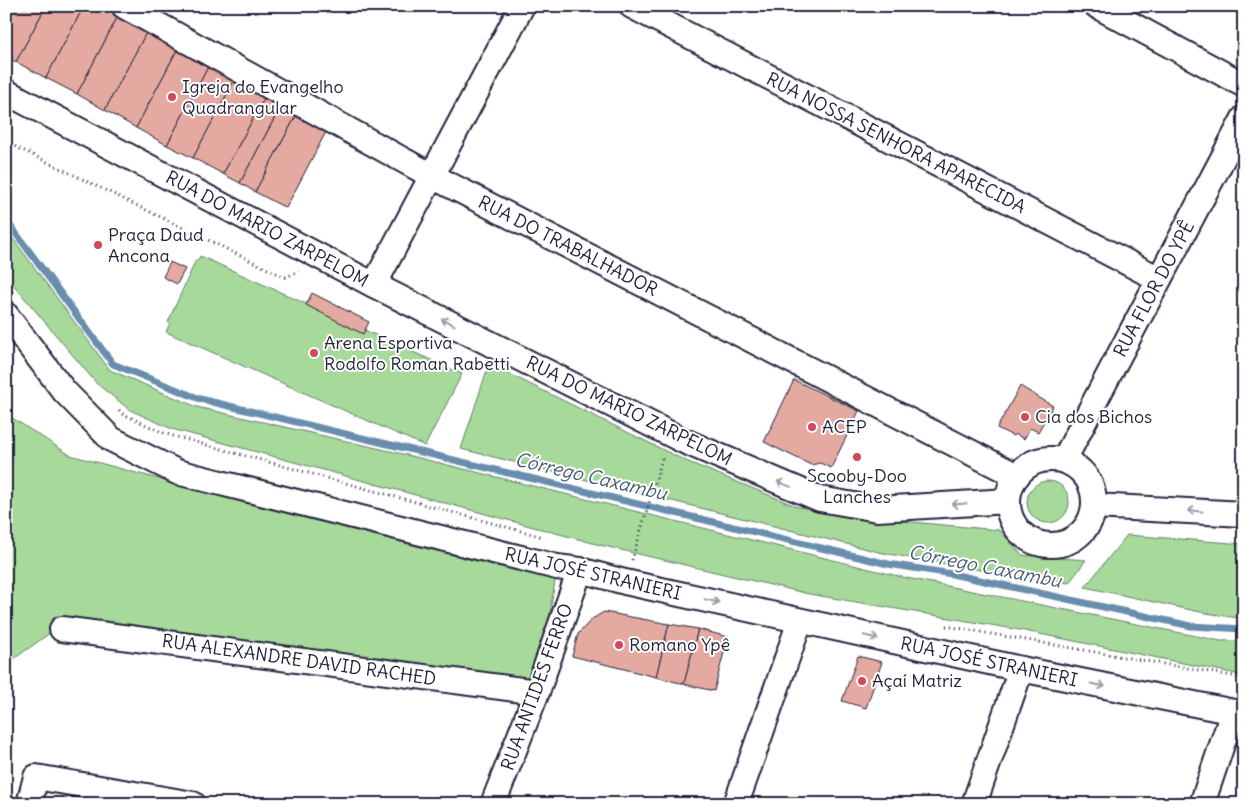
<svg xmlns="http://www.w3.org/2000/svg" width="1250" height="810" viewBox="0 0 1250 810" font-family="Delius,sans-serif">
	<rect width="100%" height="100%" fill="#fff"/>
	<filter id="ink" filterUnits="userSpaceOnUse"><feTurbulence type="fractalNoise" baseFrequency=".02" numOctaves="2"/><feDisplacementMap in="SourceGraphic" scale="10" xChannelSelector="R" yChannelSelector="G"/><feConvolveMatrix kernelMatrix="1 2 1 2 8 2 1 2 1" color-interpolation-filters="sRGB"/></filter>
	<g filter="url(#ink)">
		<g fill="#a6d99a" stroke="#647e6a">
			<path d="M6,229l104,141 87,37 206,47 499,123 319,64 23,-1v37l-12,-4 -212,-43 -211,-36 -209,-49 -428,-116 -42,-19 -33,-26 -91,-108z"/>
			<path d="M200,256l262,118 -37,72 -259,-114 4,-9 -2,-1 28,-62h2z"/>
			<path d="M489,364l197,97 112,46 70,11 131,12 23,25 64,5 -17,23 -72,-10 -114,-20 -422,-104z"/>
			<path d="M6,414l64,41 100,27 386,93 -17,106 -478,-56 -50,36 -5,38z"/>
			<circle cx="1048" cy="502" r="21"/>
			<path d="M1127,535l117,9v75l-44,-7 -115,-25z"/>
		</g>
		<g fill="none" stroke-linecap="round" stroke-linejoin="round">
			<path stroke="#698ead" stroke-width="7" d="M6,220l107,144 87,35 688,165 64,10 239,52 53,3"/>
		</g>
		<g fill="#e4aaa1" stroke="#22223b">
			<path d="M6,6h40l-30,56 -10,-5z"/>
			<path d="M46,6h38l-38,72 -30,-16z"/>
			<path d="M84,6h10l23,12 -40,76 -31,-16z"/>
			<path d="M117,18l29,15 -41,77 -28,-16z"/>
			<path d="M146,33l31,17 -41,78 -31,-18z"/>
			<path d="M177,50l31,17 -41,78 -31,-17z"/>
			<path d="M208,67l26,14 -41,77 -26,-13z"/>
			<path d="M234,81l31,16 -42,77 -30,-16z"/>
			<path d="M265,97l16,9 -41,77 -17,-9z"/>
			<path d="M281,106l16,8 -42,78 -15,-9z"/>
			<path d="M297,114l30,16 -41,78 -31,-16z"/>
			<path d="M170,262l15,7 -8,15 -14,-7z"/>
			<path d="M312,293l57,29 -6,12 -57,-29z"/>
			<path d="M794,380l65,31 -28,57 -11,-5 -9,2 -47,-23z"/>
			<path d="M1020,386l33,20 -15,26 -8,-4 -6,11 -9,-5 -2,2 -16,-8z"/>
			<path d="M604,612l65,12 -13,53 -84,-21 6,-22 14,-15z"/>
			<path d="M669,624l29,5 -14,55 -28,-7z"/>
			<path d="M698,629l30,8 -14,54 -30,-7z"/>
			<path d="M858,656l24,6 -16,46 -24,-7z"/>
		</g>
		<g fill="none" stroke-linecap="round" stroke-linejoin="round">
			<defs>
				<g id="minor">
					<path d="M124,6l308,170 585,300"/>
					<path d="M632,6l527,273"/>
					<path d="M1097,6l147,79"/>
					<path d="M6,92l368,193 310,156 136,58 57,10 131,-8"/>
					<path d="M374,285l148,-279"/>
					<path d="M6,315l58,76 47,48 66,33 380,95 23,3 45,12 396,87 223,45"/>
					<circle cx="1051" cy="502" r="43"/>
					<path d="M1064,460l180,-342"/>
					<path d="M1094,506l150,8"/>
					<path d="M62,629l475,63"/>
					<path d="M29,804l7,-27 157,27"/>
					<path d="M493,804l44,-112 43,-122"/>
					<path d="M736,804l64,-183"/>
					<path d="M974,804l47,-135"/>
					<path d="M1202,804l31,-92"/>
				</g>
			</defs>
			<use href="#minor" stroke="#22223b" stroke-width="28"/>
			<g stroke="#22223b" stroke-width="3" stroke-dasharray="1 4" stroke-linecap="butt">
				<path d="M6,142l270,131 10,4 13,-6"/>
				<path d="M6,284l7,8"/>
				<path d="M119,410l4,4 43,20 377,103"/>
				<path d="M632,560l31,-104"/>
				<path d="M946,626l298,52"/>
			</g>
			<use href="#minor" stroke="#fff" stroke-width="24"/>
		</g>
		<defs><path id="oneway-shaft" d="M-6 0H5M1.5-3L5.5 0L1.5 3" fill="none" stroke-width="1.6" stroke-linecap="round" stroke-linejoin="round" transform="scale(1.25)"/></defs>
		<g stroke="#9c9ca7">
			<use href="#oneway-shaft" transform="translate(448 322) rotate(-153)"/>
			<use href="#oneway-shaft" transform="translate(784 484) rotate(-157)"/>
			<use href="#oneway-shaft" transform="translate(959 504) rotate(176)"/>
			<use href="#oneway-shaft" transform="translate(1195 511) rotate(-177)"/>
			<use href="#oneway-shaft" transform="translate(712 601) rotate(13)"/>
			<use href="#oneway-shaft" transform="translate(871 637) rotate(13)"/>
			<use href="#oneway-shaft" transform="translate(1098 685) rotate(11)"/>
		</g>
	</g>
	<g fill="#d1495b" stroke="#fff" stroke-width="2">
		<circle cx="172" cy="97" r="5"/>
		<circle cx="98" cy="245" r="5"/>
		<circle cx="314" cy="353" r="5"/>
		<circle cx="1025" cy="417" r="5"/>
		<circle cx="812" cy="427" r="5"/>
		<circle cx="857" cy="457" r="5"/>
		<circle cx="619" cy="645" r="5"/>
		<circle cx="862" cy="681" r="5"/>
	</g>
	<g text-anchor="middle" stroke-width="4" stroke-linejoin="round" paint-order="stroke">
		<g font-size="18" fill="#22223b" stroke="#fff" text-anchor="start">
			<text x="182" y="93">Igreja do Evangelho<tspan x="182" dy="21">Quadrangular</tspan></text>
			<text x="108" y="241">Praça Daud<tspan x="108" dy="21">Ancona</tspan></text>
			<text x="324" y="349">Arena Esportiva<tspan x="324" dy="21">Rodolfo Roman Rabetti</tspan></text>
			<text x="1035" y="423">Cia dos Bichos</text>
			<text x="822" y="433">ACEP</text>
			<text x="857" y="482" text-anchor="middle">Scooby-Doo<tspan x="857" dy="21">Lanches</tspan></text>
			<text x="629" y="651">Romano Ypê</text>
			<text x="872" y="687">Açaí Matriz</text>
		</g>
		<g font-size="18" fill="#22223b" stroke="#fff">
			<text transform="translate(896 143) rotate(27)" y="6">RUA NOSSA SENHORA APARECIDA</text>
			<text transform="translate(267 229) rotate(28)" y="6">RUA DO MARIO ZARPELOM</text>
			<text transform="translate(568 246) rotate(27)" y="6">RUA DO TRABALHADOR</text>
			<text transform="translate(1154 289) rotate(-62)" y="6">RUA FLOR DO YPÊ</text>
			<text transform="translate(629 411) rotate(26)" y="6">RUA DO MARIO ZARPELOM</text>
			<text transform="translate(593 574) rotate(13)" y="6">RUA JOSÉ STRANIERI</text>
			<text transform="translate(299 660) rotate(8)" y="6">RUA ALEXANDRE DAVID RACHED</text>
			<text transform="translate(989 662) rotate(12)" y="6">RUA JOSÉ STRANIERI</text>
			<text transform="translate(537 687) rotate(-70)" y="6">RUA ANTIDES FERRO</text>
		</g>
		<g font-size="19" font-style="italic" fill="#455874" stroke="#fff">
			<text transform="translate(591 476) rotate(13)" y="7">Córrego Caxambu</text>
			<text transform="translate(985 566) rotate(11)" y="7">Córrego Caxambu</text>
		</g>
	</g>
	<rect width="1250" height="810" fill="none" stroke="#fff" stroke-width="25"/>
	<rect x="12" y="12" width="1225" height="785" fill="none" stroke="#22223b" stroke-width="2" filter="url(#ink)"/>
</svg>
